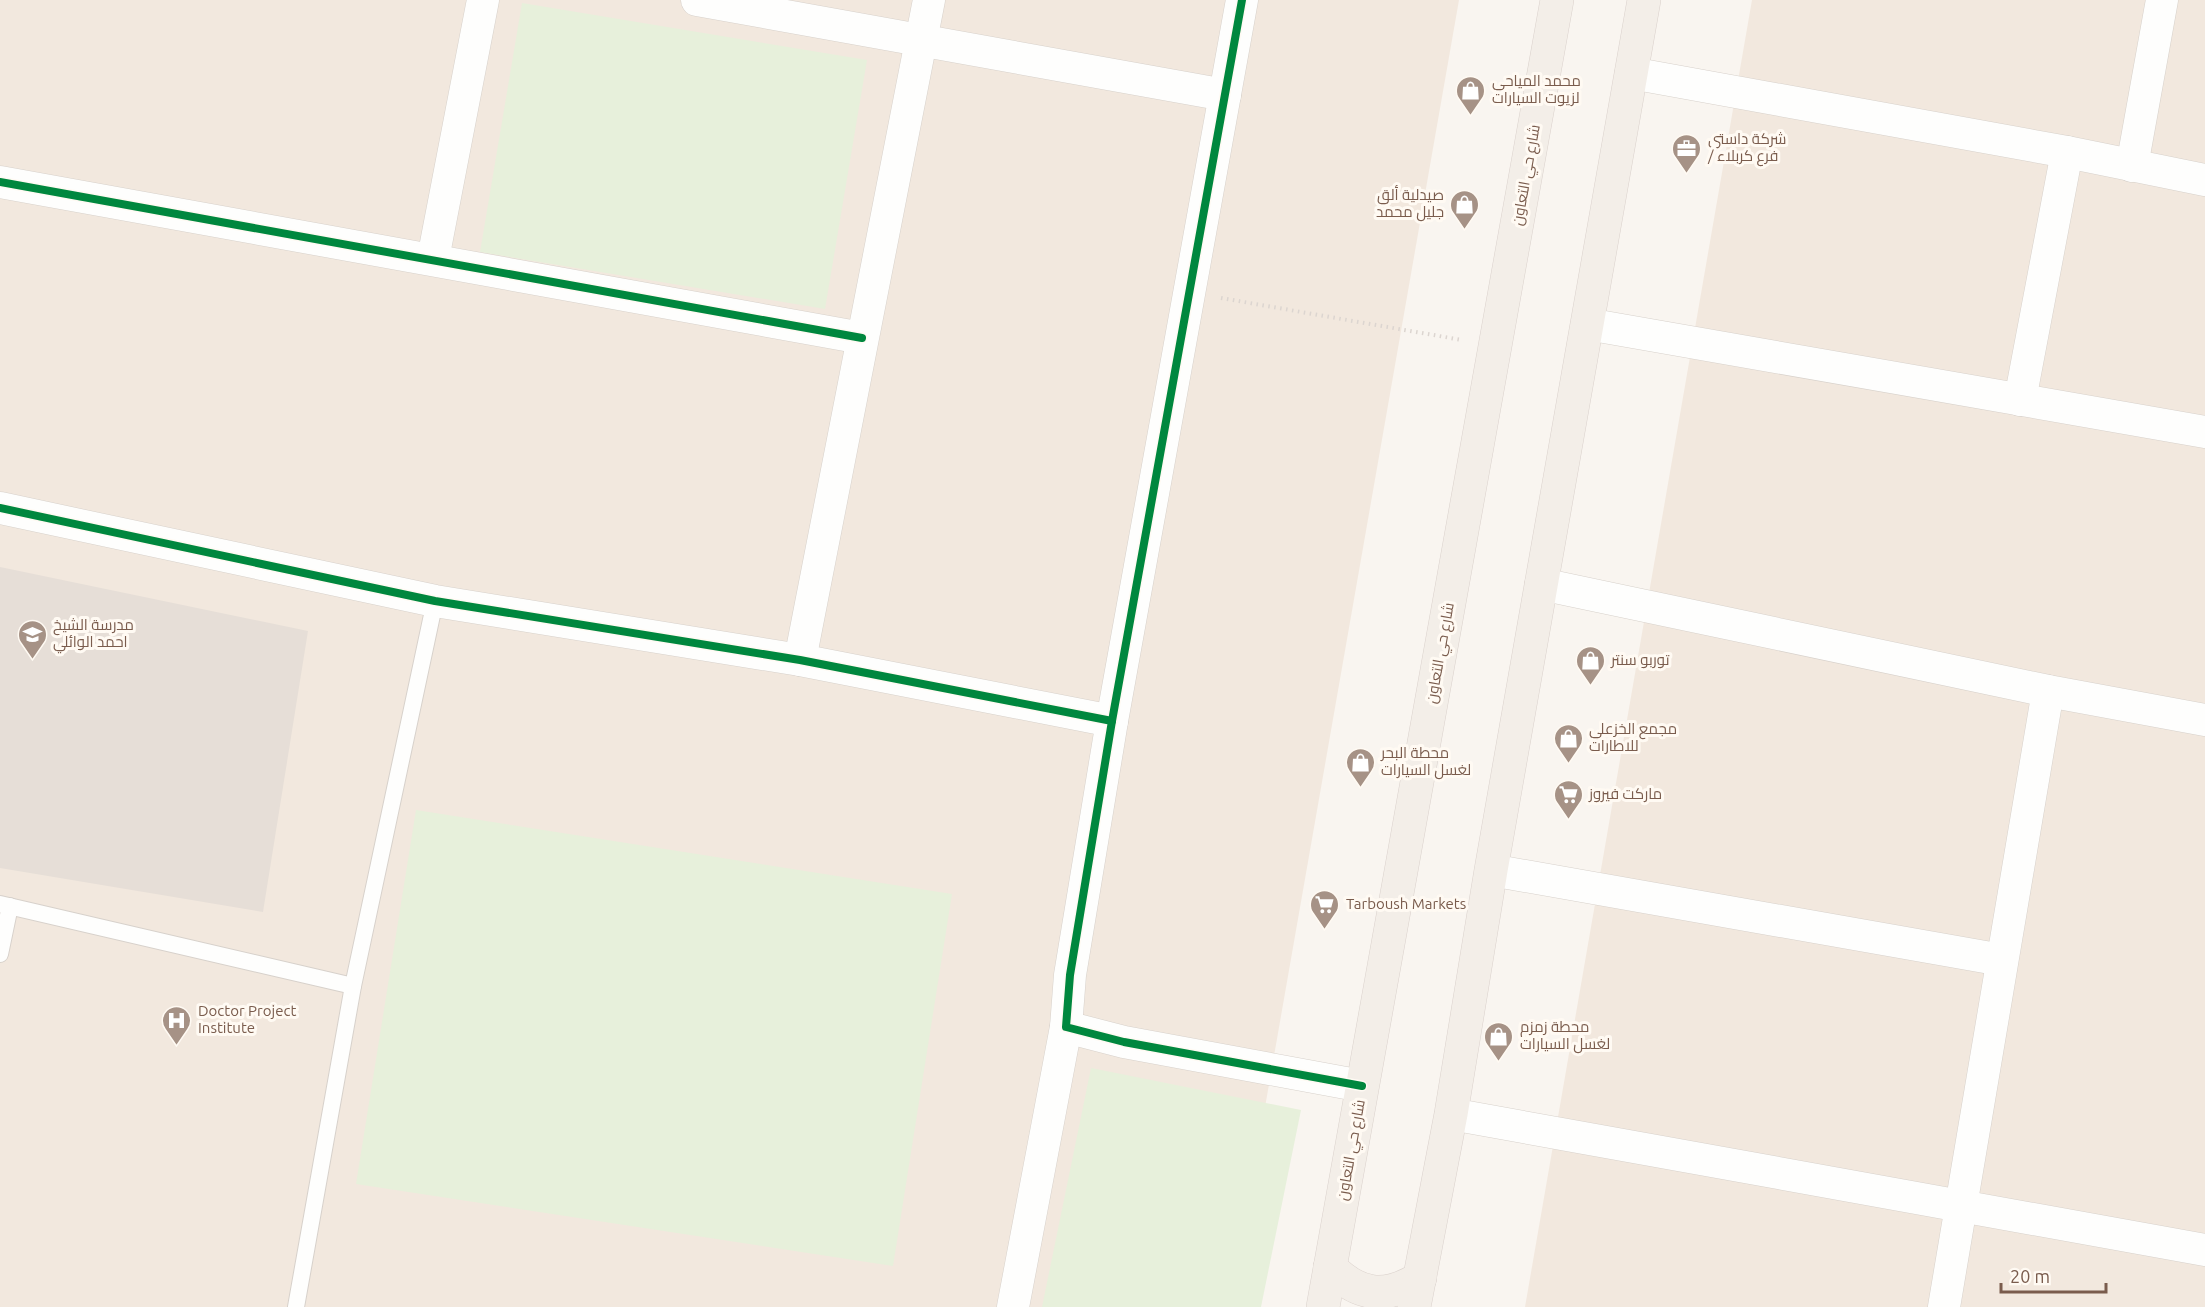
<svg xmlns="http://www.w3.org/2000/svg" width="2205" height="1307" viewBox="0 0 2205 1307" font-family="Ubuntu,Cairo,sans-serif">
	<rect width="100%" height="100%" fill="#f9f5f0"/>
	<g fill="#f2e8de">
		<path d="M0,0h1459l-229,1307h-1230z"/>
		<path d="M1752,0h453v1307h-680z"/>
	</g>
	<g fill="#e7f0db">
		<path d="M522,3l345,57 -42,249 -345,-57z"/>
		<path d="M416,810l536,84 -59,372 -537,-82z"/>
		<path d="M1091,1068l210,42 -40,197h-219z"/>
	</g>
	<path fill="#e6ded7" d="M0,567l308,64 -45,281 -263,-44z"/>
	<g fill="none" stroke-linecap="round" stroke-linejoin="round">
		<defs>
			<g id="service">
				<path d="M0,904l353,82 82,-385"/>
				<path d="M0,954l10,-48"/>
				<path d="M296,1307l57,-321"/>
			</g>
			<g id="minor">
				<path d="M697,0l528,95"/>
				<path d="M1242,0l-130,721 -42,254 -4,52 58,15 238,44"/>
				<path d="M1631,73l436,79 138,28"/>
				<path d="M2132,166l30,-166"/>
				<path d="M0,182l862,156"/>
				<path d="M433,259l50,-259"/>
				<path d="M1587,324l618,108"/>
				<path d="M2020,400l47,-248"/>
				<path d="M0,508l435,93 365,59 312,61"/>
				<path d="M1541,584l507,107 157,29"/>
				<path d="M800,660l129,-660"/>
				<path d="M1491,870l511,90"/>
				<path d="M1451,1114l754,136"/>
				<path d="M1013,1307l53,-280"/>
				<path d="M1944,1307l104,-616"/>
			</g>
			<g id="primary">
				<path d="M1330,1267c28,29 55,33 90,11"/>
				<path d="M1323,1307l234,-1307"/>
				<path d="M1414,1307l37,-193 40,-244 153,-870"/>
			</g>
		</defs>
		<use href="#service" stroke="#d7d1cb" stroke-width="18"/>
		<use href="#minor" stroke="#d7d1cb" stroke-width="33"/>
		<use href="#primary" stroke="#dad1cc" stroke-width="34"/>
		<path stroke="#dcd5d0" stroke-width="4" stroke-dasharray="1.5 4.5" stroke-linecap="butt" d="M1221,298l241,42"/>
		<use href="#service" stroke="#fefefd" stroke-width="16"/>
		<use href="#minor" stroke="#fefefd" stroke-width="32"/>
		<use href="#primary" stroke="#f3eee8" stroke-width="33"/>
		<defs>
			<g id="cycleway">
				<path d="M1242,0l-130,721 -42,254 -4,52 58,15 238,44"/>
				<path d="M0,182l862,156"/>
				<path d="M0,508l435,93 365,59 312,61"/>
			</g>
		</defs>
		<use href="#cycleway" stroke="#fffaf3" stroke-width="11"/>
		<use href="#cycleway" stroke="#00873e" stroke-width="8"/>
	</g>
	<defs>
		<symbol id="shop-pin" viewBox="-11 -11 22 30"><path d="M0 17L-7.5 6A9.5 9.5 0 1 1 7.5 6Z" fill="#a69286" stroke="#fffaf3"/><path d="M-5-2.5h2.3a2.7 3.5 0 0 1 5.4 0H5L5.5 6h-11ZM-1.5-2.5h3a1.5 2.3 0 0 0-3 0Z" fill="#fff"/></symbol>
		<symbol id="office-pin" viewBox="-11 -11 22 30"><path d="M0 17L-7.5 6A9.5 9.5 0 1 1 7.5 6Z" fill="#a69286" stroke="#fffaf3"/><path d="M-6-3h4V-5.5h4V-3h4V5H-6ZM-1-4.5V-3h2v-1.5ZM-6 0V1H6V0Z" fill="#fff"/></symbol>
		<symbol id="school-pin" viewBox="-11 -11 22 30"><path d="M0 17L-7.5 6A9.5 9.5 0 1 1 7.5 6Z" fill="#a69286" stroke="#fffaf3"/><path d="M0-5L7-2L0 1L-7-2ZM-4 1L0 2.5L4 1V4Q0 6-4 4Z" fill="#fff"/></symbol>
		<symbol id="supermarket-pin" viewBox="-11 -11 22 30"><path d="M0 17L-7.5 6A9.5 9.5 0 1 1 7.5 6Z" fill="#a69286" stroke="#fffaf3"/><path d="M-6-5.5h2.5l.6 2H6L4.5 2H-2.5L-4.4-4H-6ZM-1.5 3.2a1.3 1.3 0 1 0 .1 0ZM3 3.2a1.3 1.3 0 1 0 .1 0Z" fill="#fff"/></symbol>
		<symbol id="hospital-pin" viewBox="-11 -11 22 30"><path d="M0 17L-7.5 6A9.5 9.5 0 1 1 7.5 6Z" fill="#a69286" stroke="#fffaf3"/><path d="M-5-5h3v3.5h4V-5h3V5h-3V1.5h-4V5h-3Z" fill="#fff"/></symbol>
	</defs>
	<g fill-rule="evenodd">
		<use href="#shop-pin" x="1454" y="74" width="33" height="45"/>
		<use href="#office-pin" x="1670" y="132" width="33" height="45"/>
		<use href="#shop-pin" x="1448" y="188" width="33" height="45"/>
		<use href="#school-pin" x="16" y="618" width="33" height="45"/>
		<use href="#shop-pin" x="1574" y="644" width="33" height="45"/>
		<use href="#shop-pin" x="1552" y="722" width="33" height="45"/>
		<use href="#shop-pin" x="1344" y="746" width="33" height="45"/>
		<use href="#supermarket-pin" x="1552" y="778" width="33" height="45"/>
		<use href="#supermarket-pin" x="1308" y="888" width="33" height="45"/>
		<use href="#hospital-pin" x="160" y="1004" width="33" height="45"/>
		<use href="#shop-pin" x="1482" y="1020" width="33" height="45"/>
	</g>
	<g text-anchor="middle" stroke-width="6" stroke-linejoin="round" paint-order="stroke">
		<g font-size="15" fill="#7a5c4d" stroke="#fffaf3" text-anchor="start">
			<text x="1492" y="86">محمد المياحي<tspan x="1492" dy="17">لزيوت السيارات</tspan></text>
			<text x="1708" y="144">شركة داستي<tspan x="1708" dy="17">/ فرع كربلاء</tspan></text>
			<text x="1444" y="200" text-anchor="end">صيدلية ألق<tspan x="1444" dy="17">جليل محمد</tspan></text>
			<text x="53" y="630">مدرسة الشيخ<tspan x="53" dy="17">احمد الوائلي</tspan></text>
			<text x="1611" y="665">توربو سنتر</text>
			<text x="1589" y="734">مجمع الخزعلي<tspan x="1589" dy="17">للاطارات</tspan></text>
			<text x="1381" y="758">محطة البحر<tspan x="1381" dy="17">لغسل السيارات</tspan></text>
			<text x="1589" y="799">ماركت فيروز</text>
			<text x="1346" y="909">Tarboush Markets</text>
			<text x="198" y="1016">Doctor Project<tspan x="198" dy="17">Institute</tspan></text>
			<text x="1520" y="1032">محطة زمزم<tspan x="1520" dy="17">لغسل السيارات</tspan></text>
		</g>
		<g font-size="15" fill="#7a5c4d" stroke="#fffaf3">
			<text transform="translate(1526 175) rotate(-80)" y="5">شارع حي التعاون</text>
			<text transform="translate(1440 653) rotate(-80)" y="5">شارع حي التعاون</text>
			<text transform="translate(1351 1150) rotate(-80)" y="5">شارع حي التعاون</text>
		</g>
	</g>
	<path d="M2001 1283v9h105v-9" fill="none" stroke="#7a5c4d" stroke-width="3"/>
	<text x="2010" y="1283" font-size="18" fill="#7a5c4d" stroke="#fffaf3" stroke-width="4.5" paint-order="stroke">20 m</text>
</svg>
